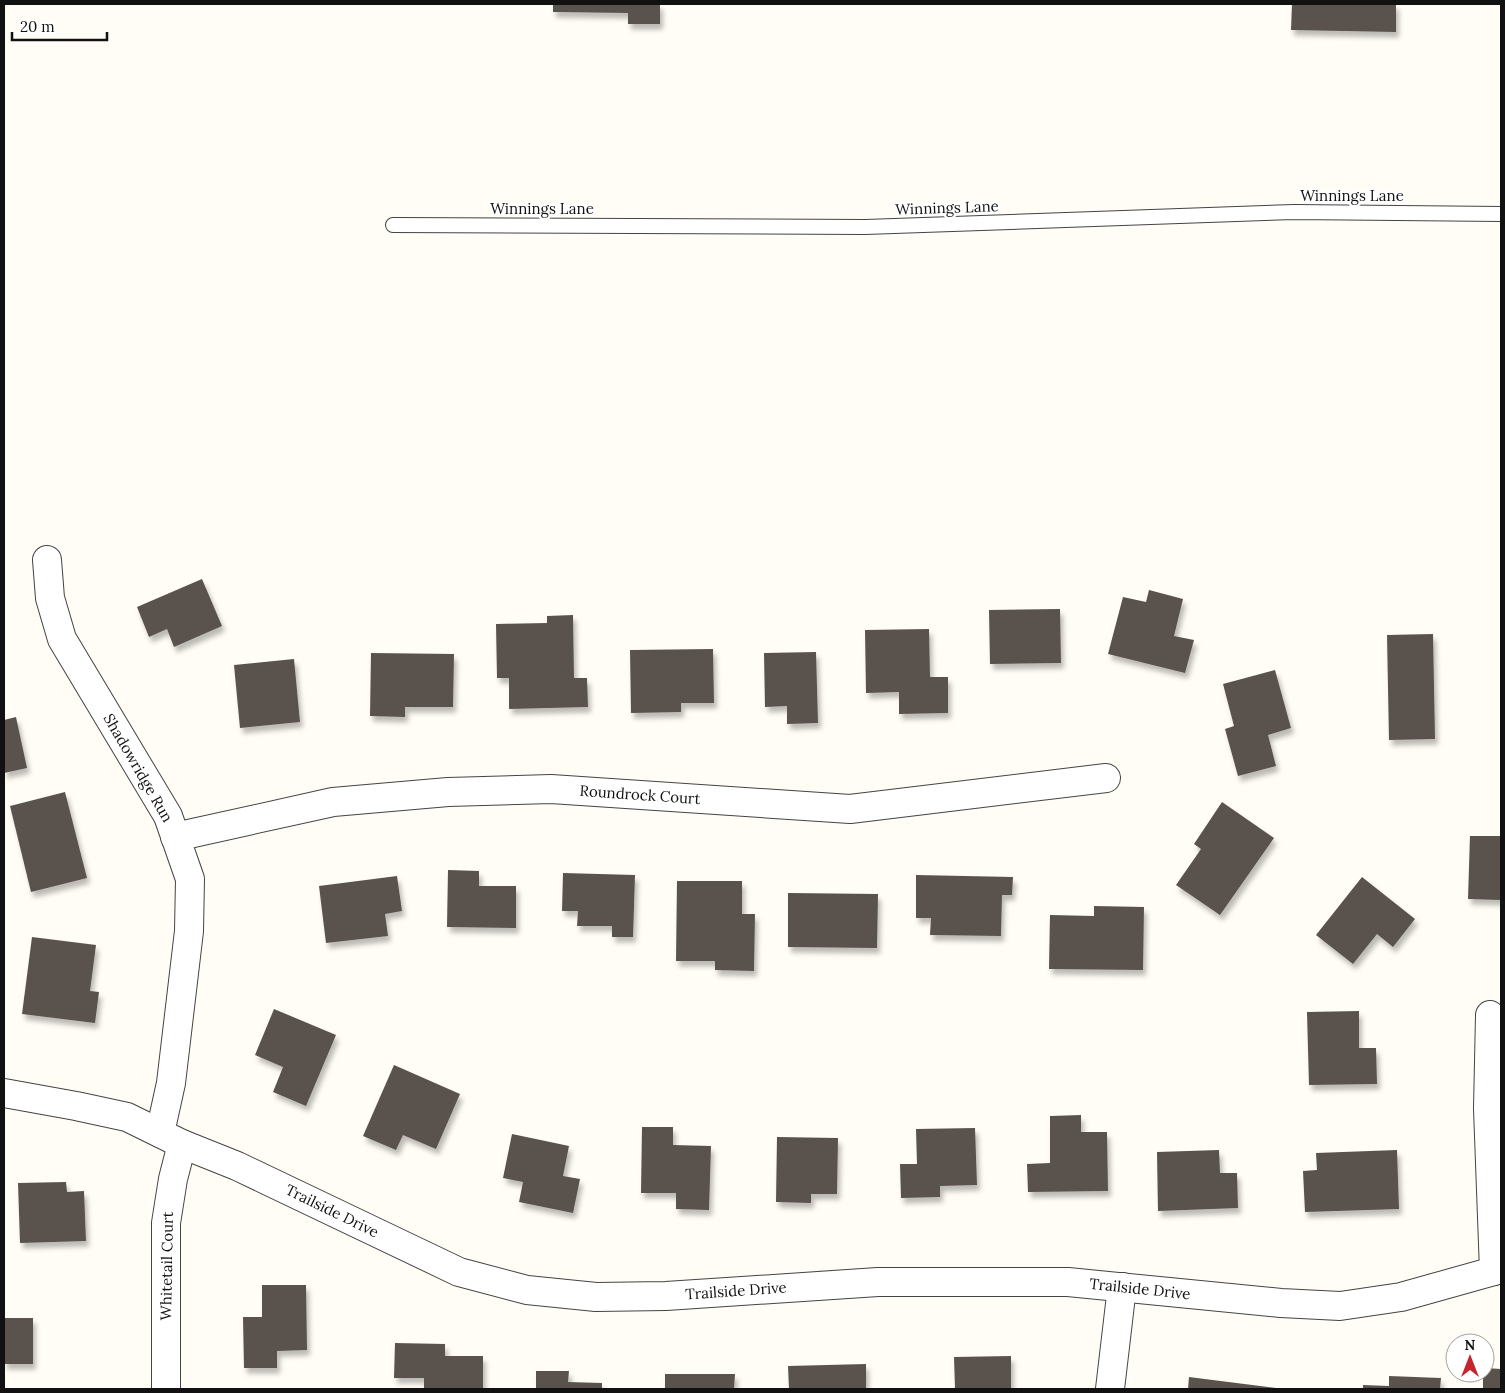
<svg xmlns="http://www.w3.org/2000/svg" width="1505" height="1393" viewBox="0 0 1505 1393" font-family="Lora,serif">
	<defs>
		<filter id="shadow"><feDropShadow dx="3" dy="5.5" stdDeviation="2.5" flood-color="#0004"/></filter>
	</defs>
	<rect width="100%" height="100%" fill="#fffdf5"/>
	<g fill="#5a524d" filter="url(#shadow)">
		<path d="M553,4h107v20h-32v-11l-75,-1z"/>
		<path d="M1292,4h104v28l-105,-2z"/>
		<path d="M202,579l20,47 -48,21 -7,-18 -18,8 -12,-30z"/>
		<path d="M1149,590l34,9 -9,37 20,4 -9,33 -77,-19 15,-57 23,5z"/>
		<path d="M1060,609l1,54 -71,1 -1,-54z"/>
		<path d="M573,615l1,63h13l1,29 -79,2v-31h-12l-1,-54 51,-1v-7z"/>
		<path d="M929,629l1,48h18v36l-49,1v-22l-33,1 -1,-63z"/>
		<path d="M1433,634l2,105 -46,1 -2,-105z"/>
		<path d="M713,649l1,54h-33v9l-50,1 -1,-63z"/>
		<path d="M816,652l2,71 -31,1v-18l-22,1 -1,-54z"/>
		<path d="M371,653l83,1 -1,53h-48v10l-35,-1z"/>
		<path d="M294,659l6,63 -60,6 -6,-63z"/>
		<path d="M1275,670l16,58 -23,7 8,31 -38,10 -13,-47 9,-3 -11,-42z"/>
		<path d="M16,717l11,51 -23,5v-53z"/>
		<path d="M65,792l22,86 -56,14 -21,-86z"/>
		<path d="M1222,802l52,36 -54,77 -44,-30 25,-36 -7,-5z"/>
		<path d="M1470,836h31v64l-33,-1z"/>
		<path d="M448,870l31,1v15h37v42l-69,-1z"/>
		<path d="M563,873l72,2 -2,62h-21v-11h-35l1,-15h-16z"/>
		<path d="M916,875l97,2 -1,18h-10l-1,41 -71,-1 1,-17h-15z"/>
		<path d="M397,876l5,35 -17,3 3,22 -62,7 -7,-57z"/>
		<path d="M1362,877l53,42 -22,28 -16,-13 -24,30 -37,-29z"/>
		<path d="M677,881h65v33h13l-1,57 -39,-1v-9h-39z"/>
		<path d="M788,893l90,1 -1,54 -89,-1z"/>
		<path d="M1094,906l50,1 -1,63 -94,-1 1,-54 44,1z"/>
		<path d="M32,937l64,8 -6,46 9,1 -4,31 -73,-9z"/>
		<path d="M274,1009l62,26 -30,71 -33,-14 10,-25 -28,-12z"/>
		<path d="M1359,1011v37h17l1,36 -68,1 -2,-73z"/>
		<path d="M394,1065l66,29 -24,55 -33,-14 -7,15 -33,-14z"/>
		<path d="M1081,1115v17h26l1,59 -80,1 -1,-28 23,-1v-47z"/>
		<path d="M642,1127h31v18l38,1 -2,64 -33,-1v-16h-35z"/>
		<path d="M975,1128l2,57 -37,1v11l-39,1 -1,-34h17l-1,-35z"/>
		<path d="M512,1134l57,12 -6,30 17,3 -7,34 -54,-11 4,-20 -20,-4z"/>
		<path d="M777,1137l61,1 -1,56h-26v9l-35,-1z"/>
		<path d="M1219,1150l1,23h17l1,35 -80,3 -1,-59z"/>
		<path d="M1397,1150l2,59 -94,3 -2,-41 14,-1 -1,-17z"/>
		<path d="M66,1182l1,10 17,-1 2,50 -66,2 -2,-60z"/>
		<path d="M262,1285h44l1,65 -30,1v17h-33l-1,-51h19z"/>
		<rect x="4" y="1318" width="29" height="46"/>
		<path d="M395,1343l50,1v12h38v33h-59v-11h-30z"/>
		<path d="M1011,1356v33h-56l-1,-32z"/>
		<path d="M866,1364v25h-77l-1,-23z"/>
		<path d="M1485,1368l16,1v20h-18v-16h2z"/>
		<path d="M536,1371h33l-1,11 34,1v6h-66z"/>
		<path d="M665,1374h70l-1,15h-69z"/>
		<path d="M1389,1376l52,2 -1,11h-77v-4l26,1z"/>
		<path d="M1189,1377l87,11v1h-88z"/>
	</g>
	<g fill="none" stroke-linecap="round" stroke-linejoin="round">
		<defs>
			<path id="lane" d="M393,225l472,2 429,-15 207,2"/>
			<g id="street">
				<path d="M47,560l3,38 12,41 106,177 22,63 -1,52 -18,152 -11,50"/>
				<path d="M175,837l158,-35 115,-10 103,-3 299,20 256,-31"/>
				<path d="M1490,1015l-2,94 6,162"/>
				<path d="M4,1093l72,13 51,11 55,27 55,22 222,106 68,18 69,7 70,-1 212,-14h190l213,21 59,3 61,-9 100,-28"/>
				<path d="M166,1389v-166l7,-44 9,-35"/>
				<path d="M1110,1389l12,-102"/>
			</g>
		</defs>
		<use href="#lane" stroke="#444" stroke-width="16"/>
		<use href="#street" stroke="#444" stroke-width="30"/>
		<use href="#lane" stroke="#fff" stroke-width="14"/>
		<use href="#street" stroke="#fff" stroke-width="28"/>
	</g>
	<g text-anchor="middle" stroke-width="5" stroke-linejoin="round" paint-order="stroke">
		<g font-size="15" fill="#111" stroke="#fff">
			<text x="1352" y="201">Winnings Lane</text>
			<text transform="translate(947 208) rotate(-2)" y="5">Winnings Lane</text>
			<text x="542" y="214">Winnings Lane</text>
			<text transform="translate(138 768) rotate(60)" y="5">Shadowridge Run</text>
			<text transform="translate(640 795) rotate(4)" y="5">Roundrock Court</text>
			<text transform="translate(332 1211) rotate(26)" y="5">Trailside Drive</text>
			<text transform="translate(167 1266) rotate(-89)" y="5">Whitetail Court</text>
			<text transform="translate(1140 1289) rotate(6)" y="5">Trailside Drive</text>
			<text transform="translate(736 1291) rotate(-4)" y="5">Trailside Drive</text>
		</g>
	</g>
	<rect width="1505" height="1393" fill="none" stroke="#111111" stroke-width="10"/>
	<g transform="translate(1470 1358)"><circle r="24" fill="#ffffff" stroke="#a0a0a0"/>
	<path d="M0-4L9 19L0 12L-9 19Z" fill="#c4262e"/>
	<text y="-8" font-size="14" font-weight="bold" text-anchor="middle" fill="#111111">N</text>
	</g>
	<path d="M12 32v8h95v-8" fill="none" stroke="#111111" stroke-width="2.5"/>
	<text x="20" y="32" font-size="15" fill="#111111" stroke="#ffffff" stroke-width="4" paint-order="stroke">20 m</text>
</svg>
